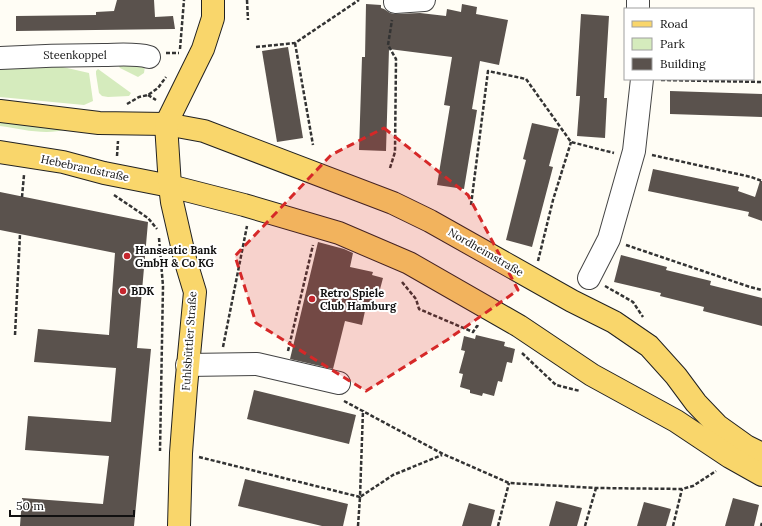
<svg xmlns="http://www.w3.org/2000/svg" width="762" height="526" viewBox="0 0 762 526" font-family="Lora,serif">
	<rect width="100%" height="100%" fill="#fffdf5"/>
	<g fill="#d5ebbd">
		<path d="M119,63l26,3 -1,7 -6,4 -18,-9 -2,-3z"/>
		<path d="M0,65h54l35,8 4,28 -9,4 -84,-8z"/>
		<path d="M98,69l33,24 -2,3 -21,1 -6,-1 -3,-3 -3,-19v-3z"/>
		<path d="M0,120l67,9c-21,7 -45,0 -67,-3z"/>
	</g>
	<g fill="#5a524d">
		<path d="M117,0h37l1,17 18,-1 2,13 -159,2v-15l80,-1v-3l18,-1z"/>
		<path d="M366,4l15,1v3l3,1 6,4 5,1 25,-1 26,3 1,-7 14,3 1,-8 15,3 -1,7 32,6 -9,45 -19,-4 -8,48 5,1 -13,79 -27,-4 13,-79 -6,-1 8,-48 -63,-8 -3,102 -27,-1 3,-93h3z"/>
		<path d="M581,14l28,2 -5,82h3l-2,40 -28,-2 3,-40h-4z"/>
		<path d="M288,47l15,91 -26,4 -15,-91z"/>
		<path d="M670,91l92,3v23l-92,-3z"/>
		<path d="M532,123l27,6 -10,37 4,1 -21,80 -26,-7 20,-80 -3,-1z"/>
		<path d="M653,169l86,18 -1,4 17,6 5,-16h2v40l-14,-5 1,-4 -101,-21z"/>
		<path d="M0,192l148,30 -11,126 14,1 -17,177h-114l2,-28 81,6 6,-48 -84,-6 3,-34 83,6 5,-54 -82,-6 4,-33 71,6 6,-82 -115,-23z"/>
		<path d="M318,242l26,7 9,4 -3,14 23,5 -1,3 11,3 -4,15 -5,-1 -5,20 -4,-1 -3,14 -17,-4 -12,48 -43,-10z"/>
		<path d="M621,255l46,12 -1,3 45,11 -1,4 52,13v28l-59,-15 1,-4 -44,-11 1,-3 -47,-11z"/>
		<path d="M476,335l29,7 -1,4 11,3 -3,14 -5,-1 -5,20 -4,-1 -4,15 -11,-3 -1,3 -12,-3v-3l-10,-3 3,-13 -4,-1 6,-22 -4,-1 3,-14 11,3z"/>
		<path d="M254,390l102,25 -7,29 -102,-25z"/>
		<path d="M245,479l103,25 -5,22h-21l-84,-20z"/>
		<path d="M733,498l26,7 -5,21h-29z"/>
		<path d="M556,501l26,7 -5,18h-28z"/>
		<path d="M644,502l27,7 -5,17h-29z"/>
		<path d="M469,503l26,7 -4,16h-29z"/>
	</g>
	<g fill="none" stroke-linecap="round" stroke-linejoin="round">
		<defs>
			<g id="minor">
				<path d="M638,0v9"/>
				<path d="M395,2l29,-2"/>
				<path d="M0,58c34,-2 68,-3 103,-3 15,0 32,-2 46,2"/>
				<path d="M589,278l20,-39 25,-88 8,-72"/>
				<path d="M187,365l70,-1 82,19"/>
			</g>
			<g id="major">
				<path d="M0,111l99,12 67,1 38,7 189,72 37,18 142,80 42,21 35,24 27,30 20,27 22,23 28,20 16,8"/>
				<path d="M0,152l63,10 41,11 66,13 74,19 95,28 70,30 110,63 73,49 84,46 54,36 32,18"/>
				<path d="M179,526l2,-73 5,-66 9,-95 -10,-33 -13,-57 -2,-16 -4,-62 37,-75 10,-31v-18"/>
			</g>
		</defs>
		<use href="#minor" stroke="#444" stroke-width="24"/>
		<use href="#major" stroke="#222" stroke-width="24"/>
		<g stroke="#333" stroke-width="2.5" stroke-dasharray="4 2" stroke-linecap="butt">
			<path d="M247,0l1,20"/>
			<path d="M295,43l18,102"/>
			<path d="M256,47l39,-4 64,-43"/>
			<path d="M180,49l4,-49"/>
			<path d="M166,53h13"/>
			<path d="M661,80l101,2"/>
			<path d="M148,95l8,5"/>
			<path d="M127,104l12,-7 9,-2 10,-7 8,-11"/>
			<path d="M652,155l99,22 11,4"/>
			<path d="M117,156l1,-15"/>
			<path d="M390,168l5,-16 1,-93 -8,-14 4,-25"/>
			<path d="M114,195l34,23 9,11"/>
			<path d="M22,197l2,-22"/>
			<path d="M471,205l17,-134 38,8 45,63 43,11"/>
			<path d="M159,238l4,48 -3,165"/>
			<path d="M626,245l124,42 12,3"/>
			<path d="M538,261l15,-61 18,-58"/>
			<path d="M402,282l14,17 3,10 54,23 4,-6 2,1"/>
			<path d="M605,286l28,16 10,15"/>
			<path d="M15,335l5,-101"/>
			<path d="M223,347l24,-121"/>
			<path d="M288,351l25,-106"/>
			<path d="M522,353l34,32 24,6"/>
			<path d="M344,401l99,53 66,29 87,5 86,1 11,-3 23,-15"/>
			<path d="M199,457l161,40 3,-87"/>
			<path d="M358,526l2,-29 33,-22 49,-20"/>
			<path d="M498,526l11,-43"/>
			<path d="M585,526l11,-38"/>
			<path d="M673,526l9,-37"/>
			<path d="M761,526l1,-3"/>
		</g>
		<use href="#minor" stroke="#fff" stroke-width="22"/>
		<use href="#major" stroke="#f9d66b" stroke-width="22"/>
	</g>
	<path fill="#d62828" fill-opacity="0.2" stroke="#d62828" stroke-width="3" stroke-dasharray="8 5" stroke-linejoin="round" d="M384,128l84,67 50,95 -71,50 -81,51 -110,-68 -21,-67 96,-101z"/>
	<g fill="#c4262e" stroke="#fff" stroke-width="1.5">
		<circle cx="127" cy="256" r="4"/>
		<circle cx="123" cy="291" r="4"/>
		<circle cx="312" cy="299" r="4"/>
	</g>
	<g text-anchor="middle" stroke-width="4" stroke-linejoin="round" paint-order="stroke">
		<g font-size="11" fill="#111" stroke="#fff">
			<text x="75" y="59">Steenkoppel</text>
			<text transform="translate(85 168) rotate(12)" y="4">Hebebrandstraße</text>
			<text transform="translate(486 252) rotate(30)" y="4">Nordheimstraße</text>
			<text transform="translate(189 341) rotate(-86)" y="4">Fuhlsbüttler Straße</text>
		</g>
		<g font-size="11" font-weight="bold" fill="#111" stroke="#fff" text-anchor="start">
			<text x="135" y="254">Hanseatic Bank<tspan x="135" dy="13">GmbH &amp; Co KG</tspan></text>
			<text x="131" y="295">BDK</text>
			<text x="320" y="297">Retro Spiele<tspan x="320" dy="13">Club Hamburg</tspan></text>
		</g>
	</g>
	<rect x="624" y="8" width="130" height="72" fill="#ffffff" stroke="#a0a0a0"/>
	<rect x="632" y="21" width="20" height="6" fill="#f9d66b" stroke="#a0a0a0"/>
	<text x="660" y="28" font-size="12" fill="#111111">Road</text>
	<rect x="632" y="38" width="20" height="12" fill="#d5ebbd" stroke="#a0a0a0"/>
	<text x="660" y="48" font-size="12" fill="#111111">Park</text>
	<rect x="632" y="58" width="20" height="12" fill="#5a524d" stroke="#a0a0a0"/>
	<text x="660" y="68" font-size="12" fill="#111111">Building</text>
	<path d="M10 510v6h124v-6" fill="none" stroke="#111111" stroke-width="2"/>
	<text x="16" y="510" font-size="12" fill="#111111" stroke="#ffffff" stroke-width="3" paint-order="stroke">50 m</text>
</svg>
